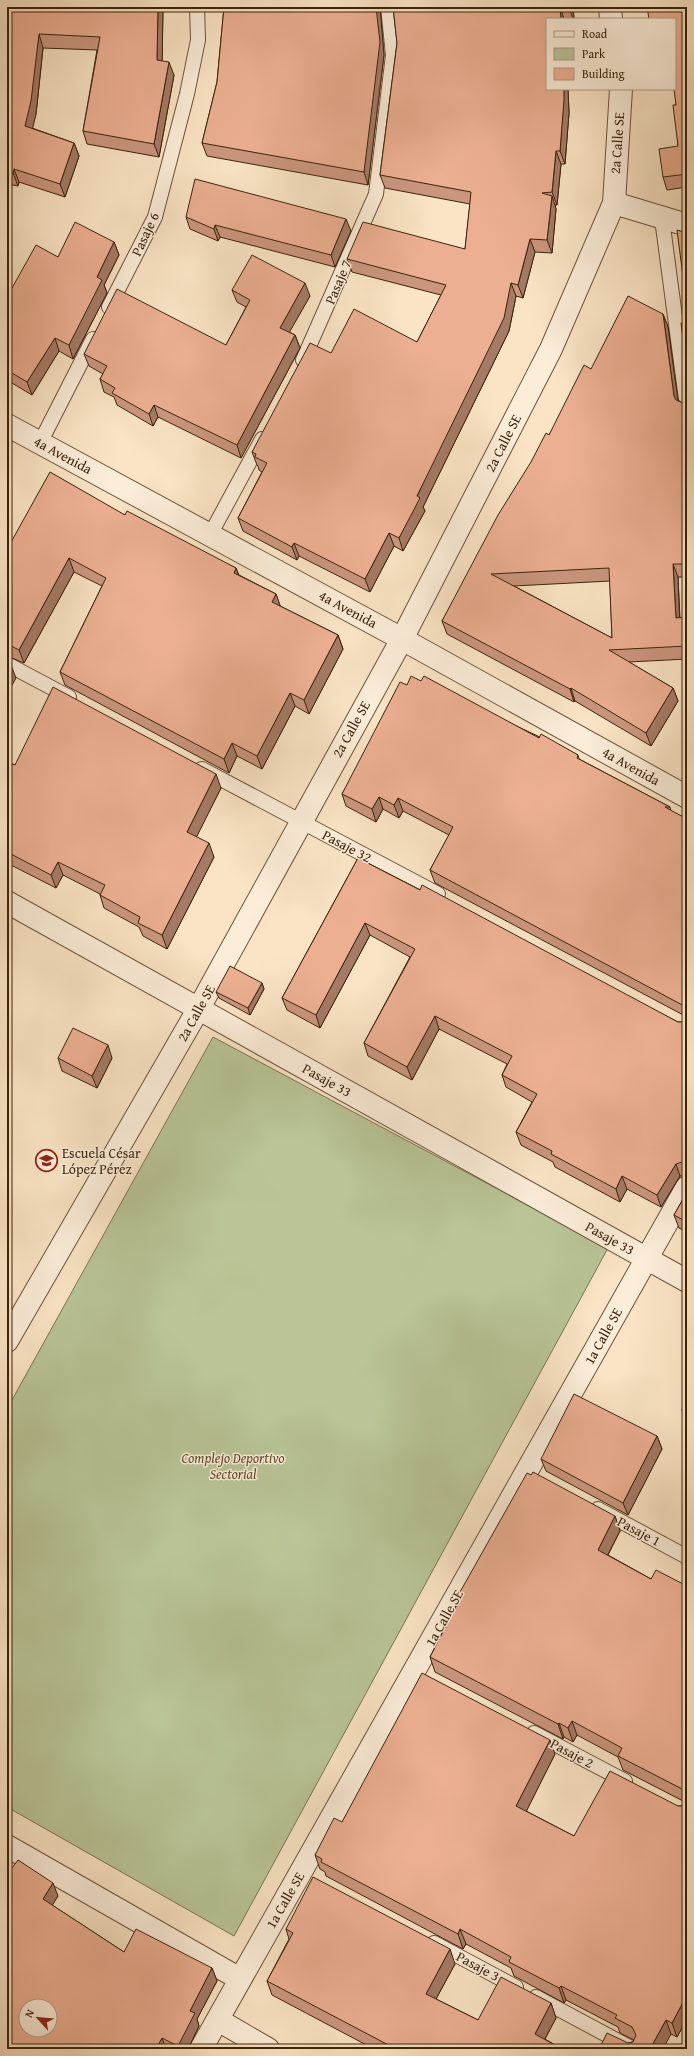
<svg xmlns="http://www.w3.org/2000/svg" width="694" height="2056" viewBox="0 0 694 2056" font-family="'Gentium Book Plus',serif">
	<rect width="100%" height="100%" fill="#fae4c5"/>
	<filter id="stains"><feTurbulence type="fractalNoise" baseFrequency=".005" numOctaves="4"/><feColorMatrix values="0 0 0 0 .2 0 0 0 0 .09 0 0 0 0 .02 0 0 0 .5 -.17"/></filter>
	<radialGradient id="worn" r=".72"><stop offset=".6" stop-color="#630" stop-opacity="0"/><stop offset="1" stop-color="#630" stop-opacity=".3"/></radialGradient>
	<path fill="#b9c598" stroke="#7a7451" d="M213,1037l395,211 -374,688 -227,-129v-398z"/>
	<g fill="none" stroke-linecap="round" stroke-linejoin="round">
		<defs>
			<g id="service">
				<path d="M662,219l25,188"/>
				<path d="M109,307l46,-90 32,-123 11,-54 -1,-33"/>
				<path d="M303,360l73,-166 17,-139 -5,-48"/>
				<path d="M40,443l53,-104"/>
				<path d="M210,535l52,-96"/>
				<path d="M7,664l62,33"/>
				<path d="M202,769l236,125"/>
				<path d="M598,1509l89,48"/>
				<path d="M534,1733l91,48"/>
				<path d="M434,1943l82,44"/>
				<path d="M536,1997l97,52"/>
			</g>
			<g id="minor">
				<path d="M614,203l73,22"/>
				<path d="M7,425l395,214 285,158"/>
				<path d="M7,902l680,379"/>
				<path d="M7,1846l233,133"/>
				<path d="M218,2020l50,29"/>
				<path d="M201,2049l486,-862"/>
			</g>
			<g id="tertiary">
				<path d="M610,7l1,12"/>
				<path d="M7,1341l192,-333 203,-369 149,-290 63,-146 7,-114"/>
			</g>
		</defs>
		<use href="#service" stroke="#6b5339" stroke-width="16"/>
		<use href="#minor" stroke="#6b5339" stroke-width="24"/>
		<use href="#tertiary" stroke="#6b5339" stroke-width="24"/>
		<use href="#service" stroke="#fcedd9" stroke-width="14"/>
		<use href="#minor" stroke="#fcedd9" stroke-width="22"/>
		<use href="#tertiary" stroke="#fcedd9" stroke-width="22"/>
	</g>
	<g fill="#cb967e" stroke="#3b230a" fill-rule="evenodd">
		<path d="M7,7h156l-1,54 12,14 -15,82 -72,-13 -4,-13 14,-81 -54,-2 -7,66 -4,14 42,15 5,13 -14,41 -46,-15 -1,4 -11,-2z"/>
		<path d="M224,7h156l4,48 -16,130 -161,-29 -5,-13 15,-61z"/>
		<path d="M393,7h180l1,12h-27v70h21l1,24 -4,51h-4l-4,41h-2l1,4 -4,44 -17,-1 -12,46 -7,-2 -7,35 -86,176 2,4 -22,40 -9,-5 -24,46 -71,-36 -2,4 -54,-29 -5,-13 24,-46 -3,-2 -1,-4 -1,-1 -5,-13 79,-99 86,-11 24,-47 -89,-23 -5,-13 118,-10 5,-45 -85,-16 -5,-13 17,-132z"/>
		<path d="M687,7v180l-20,3 -4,-13 15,-31 -2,-41 -1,-86z"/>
		<path d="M186,217l165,14 -16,36 -115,-30 -2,4 -28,-12z"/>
		<path d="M114,242l5,13 -15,30 3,8 -34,66 -14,-8 -27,44 -25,-15v-83l51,-40z"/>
		<path d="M232,290l78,6 -21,36 6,3 5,13 -59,110 -83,-41 -5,9 -36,-21 -3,-8 -10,-5 -4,-13 3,-5 -14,-8 -5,-12 142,-9 20,-38 -9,-5z"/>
		<path d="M663,314l5,13 10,73 5,3 4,-3v177h-9l2,41 7,-1v42l-58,3 44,26 5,13 -27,45 -76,-45 -1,1 -127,-68 -5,-13 107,-186 42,-66zM610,581l2,57 -98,-52z"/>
		<path d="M125,515l111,53 3,7 37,19 4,12 58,29 5,14 -34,65 -14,-8 -33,63 -25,-13 -8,17 -164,-88 -5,-13 42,-86 -28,-14 -50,91 -17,-7v-114l3,2z"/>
		<path d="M421,681l157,74 1,4 91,48 1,4 16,8v198l-252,-134 -5,-13 19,-35 -46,-24 -4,7 -16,-9 -7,13 -30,-16 -4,-12 65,-109z"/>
		<path d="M7,762l8,3 206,23 -25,49 18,20 -47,92 -24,-13 -4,-9 -35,-19 -4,-13v-1l-37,-19 -7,13 -49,-25z"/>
		<path d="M358,858l320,164h9v-1v154l-7,1 -19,31 -34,-18 -7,13 -65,-35 -2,-5 -32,-17 -5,-13 16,-30 -26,-15 -4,-12 5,-11 -68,-35 -27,51 -44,-24 -4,-13 46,-86 -40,-22 -50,93 -33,-18 -5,-12z"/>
		<path d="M262,983l2,6 -14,26 -31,-17 -3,-6z"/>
		<path d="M58,1058h54l-15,30 -35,-17z"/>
		<path d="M687,1192v40l-8,-4 -5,-13z"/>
		<path d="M687,1400v23h-1l-4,-13z"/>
		<path d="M657,1436l5,13 -34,66 -82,-44 -5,-12z"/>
		<path d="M615,1516l5,15 -12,24 43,24 36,7v217l-64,-33 -5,-13 -41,-22 -4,7 -9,-5 -1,2 -128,-67 -5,-15 31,-62 -1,-3z"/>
		<path d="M555,1754l-29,57 48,25 104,-30h8l1,-2v215l-10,18 -6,-3 -43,9 5,-1 1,-2 -14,-7 -2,-6 -52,-27 -2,3 -50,-27 -3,-8 -45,-24 -3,5 -137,-73 -1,-4 -5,-3 -5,-14 27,-33z"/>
		<path d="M7,1864l51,32 -6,9 72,47 88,16 5,13 -20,38 2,7 -11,23h-181z"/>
		<path d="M286,1929l169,35 -19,35 42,21 73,-17 5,15 -11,21 17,10h-188l-102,-54 -5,-14 22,-42z"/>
	</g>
	<g fill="#a57a66" stroke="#3b230a">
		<path d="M158,7h5l-1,66 -5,-13z"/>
		<path d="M376,7h4l4,48 -16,130 -4,-13z"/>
		<path d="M560,7l4,12h-3z"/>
		<path d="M569,7h4l1,12h-1z"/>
		<path d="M39,34l4,14 -7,66 -6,25 -5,-13z"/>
		<path d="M169,62l5,13 -15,82 -5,-13z"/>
		<path d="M564,89h4l1,24 -4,51 -5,-13z"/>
		<path d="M74,143l5,13 -14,41 -5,-13z"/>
		<path d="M556,151l5,13 -4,41 -5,-13z"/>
		<path d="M14,169l5,13 -1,4 -5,-13z"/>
		<path d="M552,196l4,13 -4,44 -5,-13z"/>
		<path d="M346,219l5,12 -16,36 -4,-12z"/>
		<path d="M215,225l5,12 -2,4 -4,-12z"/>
		<path d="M530,239l5,13 -12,46 -5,-13z"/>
		<path d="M114,242l5,13 -15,30 3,8 -34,66 -4,-14 28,-68z"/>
		<path d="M305,283l5,13 -25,44 -5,-12z"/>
		<path d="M511,283l5,13 -7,35 -86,176 2,4 -22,40 -4,-13z"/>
		<path d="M663,314l5,13 11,81 -5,-12z"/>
		<path d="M295,335l5,13 -59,110 -4,-13z"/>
		<path d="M55,338l4,13 -27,44 -5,-13z"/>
		<path d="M154,405l4,12 -5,9 -4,-12z"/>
		<path d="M389,533l5,13 -24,46 -5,-13z"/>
		<path d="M294,543l5,13 -2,4 -5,-13z"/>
		<path d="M69,558l5,14 -50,91 -5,-13z"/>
		<path d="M673,564l5,13 2,54 -4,-13z"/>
		<path d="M236,568l5,14 -7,-9z"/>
		<path d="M276,594l5,14 -9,-6z"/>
		<path d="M338,635l5,14 -34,65 -5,-14z"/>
		<path d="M11,665l5,13 -9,16v-22z"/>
		<path d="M571,688l4,13 -1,1 -4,-13z"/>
		<path d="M673,688l5,13 -27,45 -5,-13z"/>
		<path d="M290,693l5,13 -33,63 -5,-13z"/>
		<path d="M232,743l5,13 -8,17 -5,-14z"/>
		<path d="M216,774l5,14 -29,58 -5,-14z"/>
		<path d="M379,797l4,12 -7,13 -4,-13z"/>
		<path d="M398,798l5,13 -4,7 -5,-13z"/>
		<path d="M209,843l5,14 -47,92 -5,-14z"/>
		<path d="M58,862l5,13 -7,13 -5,-13z"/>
		<path d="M365,923l5,12 -50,93 -4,-13z"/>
		<path d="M262,983l2,6 -14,26 -2,-7z"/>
		<path d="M435,1016l4,13 -27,51 -5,-13z"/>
		<path d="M108,1045l4,13 -15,30 -5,-12z"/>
		<path d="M676,1164l4,12 -19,31 -4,-12z"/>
		<path d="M622,1176l5,13 -7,13 -4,-13z"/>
		<path d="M657,1436l5,13 -34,66 -5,-12z"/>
		<path d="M615,1516l5,15 -17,33 -5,-14z"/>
		<path d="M572,1721l5,14 -4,7 -5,-14z"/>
		<path d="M559,1723l5,14 -1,2 -5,-15z"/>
		<path d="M550,1740l5,14 -33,66 -6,-14z"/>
		<path d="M53,1883l5,13 -10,16 -5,-13z"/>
		<path d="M460,1929l6,15 -3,5 -5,-15z"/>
		<path d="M450,1949l5,15 -24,44 -5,-14z"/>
		<path d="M212,1968l5,13 -20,38 2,7 -11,23h-9l-1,-3 12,-35z"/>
		<path d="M561,1986l5,14 -2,3 -5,-15z"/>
		<path d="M687,1995v24l-10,18 -5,-14z"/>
		<path d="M551,2003l5,15 -16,30 -5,-14z"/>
		<path d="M666,2020l5,14 -8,15h-13z"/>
		<path d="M162,2038l4,11h-10z"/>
	</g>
	<g fill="#ecaf92" stroke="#3b230a" fill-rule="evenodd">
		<path d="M7,7h151l-1,53 12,2 -15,82 -71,-13 17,-94 -61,-3 -8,67 -6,25 49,17 -14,41 -46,-15 -1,4 -6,-1z"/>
		<path d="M224,7h152l4,35 -16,130 -162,-29 15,-61z"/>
		<path d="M393,7h167l1,12h-14v70h17v11l-4,51h-4l-4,41 -10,1 10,3 -5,44 -17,-1 -12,46 -7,-2 -7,35 -87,178 3,2 -21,40 -10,-5 -24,46 -71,-36 -2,4 -54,-29 29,-55 -12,-6 1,-3 -4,-2 58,-109 21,10 23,-44 63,33 29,-57 -99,-26 16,-37 102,27 6,-57 -91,-17 17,-132z"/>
		<path d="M647,7h40v167l-24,3 -4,-28 19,-3 -5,-41h3l-2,-16h1v-70h-26z"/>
		<path d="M195,179l151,40 -15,36 -116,-30 -1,4 -28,-12z"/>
		<path d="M75,222l39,20 -17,35 5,3 -33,65 -14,-7 -28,44 -20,-12v-73l29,-52 22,12z"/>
		<path d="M677,230l10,3v75z"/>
		<path d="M252,255l53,28 -25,45 15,7 -58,110 -83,-40 -5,9 -37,-21 3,-5 -15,-9 7,-13 -23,-12 33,-65 109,56 24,-45 -18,-10z"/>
		<path d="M628,296l35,18 11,82 2,4 7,3 4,-3v164h-14l3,54 11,-1v29l-78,4 64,38 -27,45 -75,-45 -1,1 -128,-68 56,-106 33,-53 15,-29 3,2 35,-70 7,4zM609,568l3,70 -121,-64z"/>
		<path d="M681,323l6,3v46z"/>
		<path d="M50,472l75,43 2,-4 109,57 -2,5 42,21 -4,8 66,33 -34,65 -14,-7 -33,63 -25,-13 -8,16 -164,-87 46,-94 -37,-20 -50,92 -12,-6v-102l3,2z"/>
		<path d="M7,662l4,3 -4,7z"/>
		<path d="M411,676l10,5 3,-5 115,62 2,-4 37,21 -1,3 93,49h-5l22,12v189l-1,-1 -256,-137 23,-43 -55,-29 -4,7 -15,-8 -7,12 -30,-15 58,-112 7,3z"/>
		<path d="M53,687l163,87 -29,58 22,11 -47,92 -24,-12 2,-6 -40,-22 5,-10 -47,-23 -7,13 -44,-23v-90l8,3z"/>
		<path d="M358,858l62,32 2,-5 256,137h9v-1v142l-5,-1 -6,2 -19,31 -35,-19 -6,13 -65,-35 1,-3 -36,-19 21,-38 -35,-19 10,-19 -77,-40 -28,51 -43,-24 51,-94 -50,-26 -49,92 -34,-17z"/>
		<path d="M230,966l32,17 -14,25 -32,-16z"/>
		<path d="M73,1028l35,17 -16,31 -34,-18z"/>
		<path d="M687,1192v30l-13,-7z"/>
		<path d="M574,1394l83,42 -34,67 -82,-44z"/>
		<path d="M687,1400v13l-5,-3z"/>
		<path d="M533,1472l82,44 -17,34 53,29 5,-9 31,16v207l-1,-2 -68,-35 4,-8 -50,-27 -4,7 -9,-5 -1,1 -128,-67 33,-64 -3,-1 67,-119 4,2z"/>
		<path d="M422,1673l128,67 -34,66 58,30 36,-65 68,35h8l1,-2v191l-15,28 -6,-3 -16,29h-51l8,-16 21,10 5,-1 3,-7 -4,-8 -17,-9 2,-3 -56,-29 -2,2 -50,-26 2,-5 -51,-28 -2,5 -137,-72 1,-3 -7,-4 19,-37 8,4z"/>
		<path d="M18,1860l35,23 -10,16 81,53 12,-23 76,39 -22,43 5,2 -17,33 -16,-8 -6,11h-149v-185l5,4zM26,2006h24v24h-24z"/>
		<path d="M313,1877l137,72 -24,45 52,26 23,-43 50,26 -16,31 27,15h-166l-129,-68 26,-48 -7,-4z"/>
	</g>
	<defs>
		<symbol id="school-ring" viewBox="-11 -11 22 22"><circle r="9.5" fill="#fcedd9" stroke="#8f2418" stroke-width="1.5"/><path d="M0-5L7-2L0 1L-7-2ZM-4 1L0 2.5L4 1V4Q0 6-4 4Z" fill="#8f2418"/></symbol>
	</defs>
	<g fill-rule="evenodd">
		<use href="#school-ring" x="34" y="1148" width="25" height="25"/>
	</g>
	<g text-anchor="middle" stroke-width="3" stroke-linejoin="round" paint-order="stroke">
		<g font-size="14" fill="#3b230a" stroke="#fcedd9">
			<text transform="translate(617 143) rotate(-86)" y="5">2a Calle SE</text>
			<text transform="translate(145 234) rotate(-65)" y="5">Pasaje 6</text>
			<text transform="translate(338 282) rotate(-67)" y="5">Pasaje 7</text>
			<text transform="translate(503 443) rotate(-63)" y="5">2a Calle SE</text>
			<text transform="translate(63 455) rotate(28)" y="5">4a Avenida</text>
			<text transform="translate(348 609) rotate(28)" y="5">4a Avenida</text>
			<text transform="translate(351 729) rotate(-61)" y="5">2a Calle SE</text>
			<text transform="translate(631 766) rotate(29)" y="5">4a Avenida</text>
			<text transform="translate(347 846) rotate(28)" y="5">Pasaje 32</text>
			<text transform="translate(196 1013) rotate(-61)" y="5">2a Calle SE</text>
			<text transform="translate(327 1080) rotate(29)" y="5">Pasaje 33</text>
			<text transform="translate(610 1238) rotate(29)" y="5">Pasaje 33</text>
			<text transform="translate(603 1336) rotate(-61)" y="5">1a Calle SE</text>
			<text transform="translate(639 1531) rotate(28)" y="5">Pasaje 1</text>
			<text transform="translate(444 1618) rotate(-61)" y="5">1a Calle SE</text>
			<text transform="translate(572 1753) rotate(28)" y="5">Pasaje 2</text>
			<text transform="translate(285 1900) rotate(-60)" y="5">1a Calle SE</text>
			<text transform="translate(478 1966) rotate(28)" y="5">Pasaje 3</text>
		</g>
		<g font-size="14" fill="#3b230a" stroke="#fcedd9" text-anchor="start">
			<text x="62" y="1158">Escuela César<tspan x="62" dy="16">López Pérez</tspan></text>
		</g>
		<g font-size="14" font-style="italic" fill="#5a4c2e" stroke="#fcedd9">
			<text x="233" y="1463">Complejo Deportivo<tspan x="233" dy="16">Sectorial</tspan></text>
		</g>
	</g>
	<rect width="694" height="2056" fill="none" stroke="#fae4c5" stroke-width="24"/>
	<rect x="8" y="8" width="678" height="2040" fill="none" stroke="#3b230a" stroke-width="2"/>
	<rect x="12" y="12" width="670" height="2032" fill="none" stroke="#3b230a"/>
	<rect x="546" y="18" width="130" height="72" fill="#fcedd9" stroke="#af9c86"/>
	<rect x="554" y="31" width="20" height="6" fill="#fcedd9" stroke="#af9c86"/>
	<text x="582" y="38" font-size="12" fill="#3b230a">Road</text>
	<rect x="554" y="48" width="20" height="12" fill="#b9c598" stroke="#af9c86"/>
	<text x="582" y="58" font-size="12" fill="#3b230a">Park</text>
	<rect x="554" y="68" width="20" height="12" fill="#ecaf92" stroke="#af9c86"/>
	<text x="582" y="78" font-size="12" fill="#3b230a">Building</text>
	<g transform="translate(38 2018) rotate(297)"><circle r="19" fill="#fcedd9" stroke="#af9c86"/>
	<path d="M0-3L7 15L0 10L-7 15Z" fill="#8f2418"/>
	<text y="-6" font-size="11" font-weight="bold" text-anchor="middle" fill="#3b230a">N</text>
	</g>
	<rect width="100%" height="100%" filter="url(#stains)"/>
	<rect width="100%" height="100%" fill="url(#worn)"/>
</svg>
